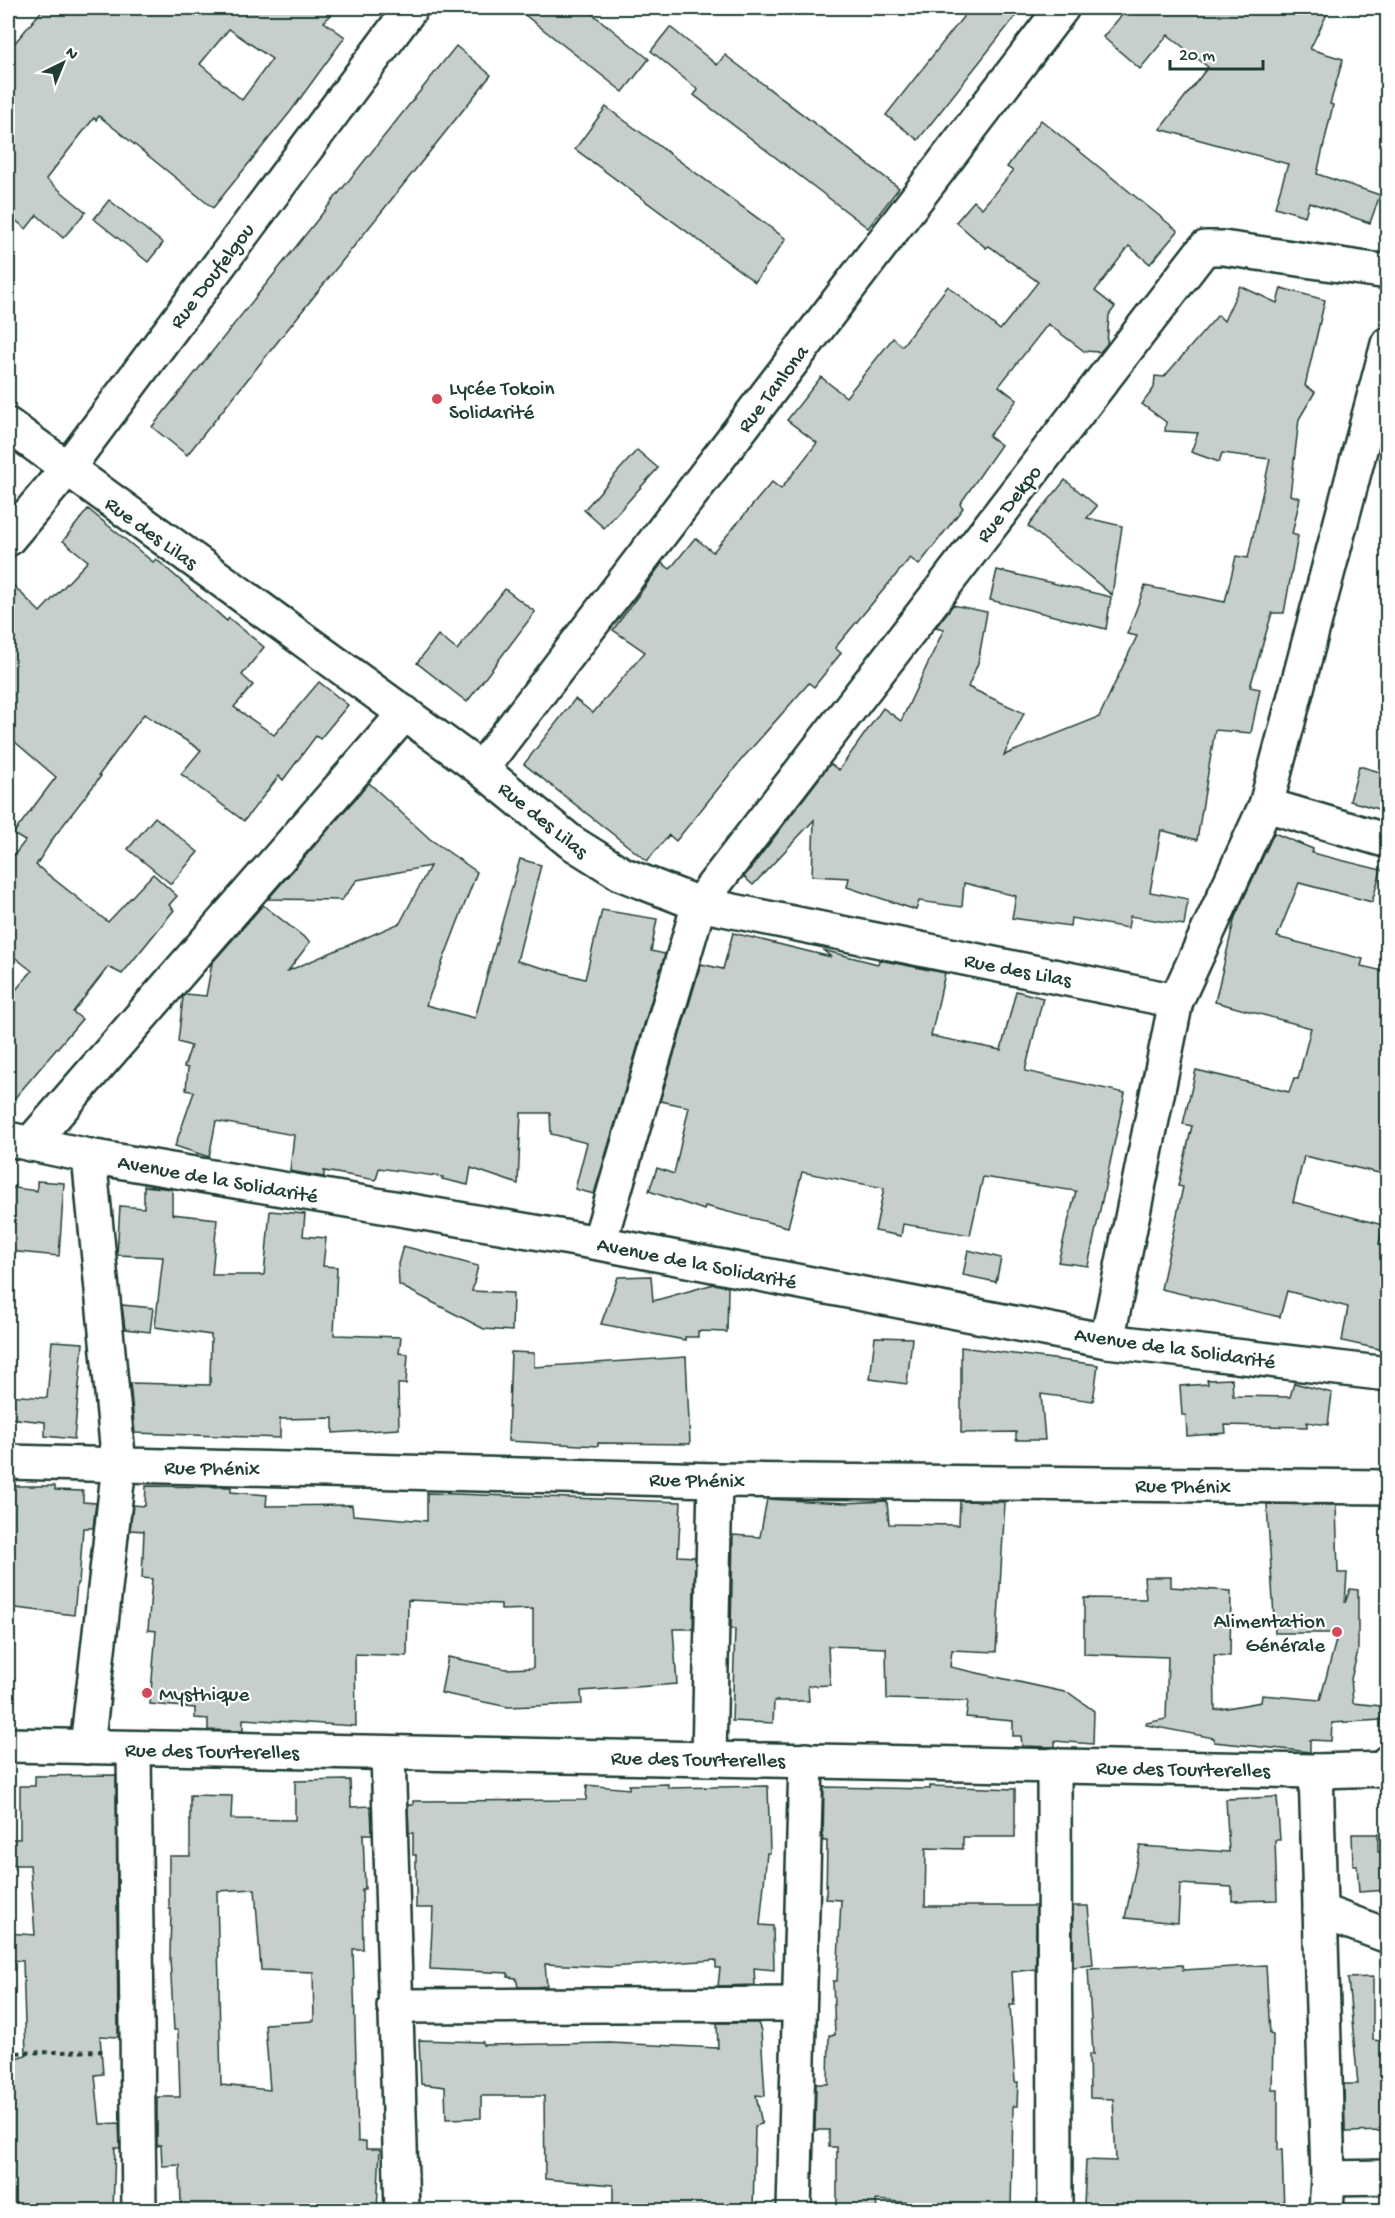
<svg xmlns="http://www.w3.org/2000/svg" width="1395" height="2218" viewBox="0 0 1395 2218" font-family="'Gochi Hand',sans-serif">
	<rect width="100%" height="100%" fill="#fff"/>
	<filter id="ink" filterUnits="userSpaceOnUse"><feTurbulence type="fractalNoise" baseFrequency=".0167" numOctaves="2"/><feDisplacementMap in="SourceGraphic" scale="12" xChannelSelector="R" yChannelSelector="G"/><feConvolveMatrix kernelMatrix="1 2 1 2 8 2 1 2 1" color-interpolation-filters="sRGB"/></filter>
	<g filter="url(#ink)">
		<g fill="#c7cfcc" stroke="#1f3d34" stroke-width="1.5" fill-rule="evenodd">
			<path d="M44,8h293l-13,14 21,15 -54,74 -78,97 -114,-92 -3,4 -2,-2 -48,61 40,33 -23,26 -26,-23 -11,14 -18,-15v-163zM229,29l43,30 -30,41 -42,-36z"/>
			<path d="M516,8h69l64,51 -26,33z"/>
			<path d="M970,8h52l-104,132 -32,-25z"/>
			<path d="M1128,8h202l-20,41 33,10 -13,45 3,1 -16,69 63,21 -10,28 -61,-21 -4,14 -30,-9 13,-43 -128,-35 48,-62 -40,-32 -28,34 -37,-32z"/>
			<path d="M670,27l47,38 8,-10 174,133 -31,40 -174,-133 4,-5 -47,-39z"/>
			<path d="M456,46l35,29 -304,380 -35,-28z"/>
			<path d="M606,107l180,132 -31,43 -180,-133z"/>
			<path d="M1041,120l137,111 -28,33 -21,-18 -34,45 20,16 -6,8 -2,29 -7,8 -16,-1 -36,-27 -49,62 18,14 -28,36 12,9 -41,59 3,4 -44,57 -9,-7 -75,90 6,5 -27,34 -5,-4 -67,76 -66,82 -7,-6 -22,26 -123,-97 51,-65 18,14 52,-61 -32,-22 49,-67 8,6 25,-31 18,14 59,-70 9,7 36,-46 -30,-23 34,-43 25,20 47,-59 9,8 46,-60 52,44 38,-48 -49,-36 -3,2 -30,-26 18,-21 8,7 31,-37 -6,-4z"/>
			<path d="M109,200l54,43 -15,19 -54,-43z"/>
			<path d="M1240,286l37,17 4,-15 44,12 -20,86 10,6 -16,27 -9,76 10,3 -8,36 6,2 -14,77h-12l-22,74 10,2 -9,44 -36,-3 -18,110 -36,-10 -11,62 38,7 -4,26 -54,-9 -2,12 -57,-10 -1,8 -58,-8 4,-22 -52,-13 -2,24 -43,-6 -3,9 -69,-23 2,-9 -37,-2 2,-56 -61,65 -9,-8 86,-113 9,6 44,-62 18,13 43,-92 -8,-2 17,-22 34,7 -9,51 -10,24 56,26 -20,42 95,-38 38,-81 -10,-2 18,-48 80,16 11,-46 12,2 22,-99 -48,-6 -3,9 -28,-10 7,-19 -33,-2 1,-9 -24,-18 12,-16 1,-12 9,1 54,-62 6,6z"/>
			<path d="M637,450l21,18 -54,60 -20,-18z"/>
			<path d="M1065,480l32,26 -10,12 35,8 -10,69 -84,-69z"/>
			<path d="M88,509l65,53 3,-3 71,62 2,-3 35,29 -22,28 11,10 -19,22 40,28 45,-53 29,23 -28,34 -4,-3 -33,44 -4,-4 -35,45 -63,-47 20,-24 -57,-36 -45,61 2,1 -47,61 -18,28 72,57 45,-48 24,22 -8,9 5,5 -52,64 -14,-7 -35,45 9,7 -74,87v-107l24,-28 -24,-19v-89l17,-22 -12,-7 43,-57 -48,-41v-156l32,32 48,-51 -25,-20z"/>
			<path d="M997,570l114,27 -5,32 -116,-29z"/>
			<path d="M505,589l30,23 -68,90 -50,-39 21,-28 19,15z"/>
			<path d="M1359,766l28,8 -9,35 -28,-8z"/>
			<path d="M369,783l61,56 47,33 -51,133 49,13 45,-159 21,6 -24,96 68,18 17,-69 55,9 -6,32 14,3 -71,240 -19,-5 12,-46 -36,-9 -1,-21h-29l-3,71 -47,-16 -3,17 -26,-6 1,-2 -64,-9 -3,12 -52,-9v6l-34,-6 4,-36 -78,-14 -7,36 -34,-11 19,-54 -8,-2 2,-22 -4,-1 7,-21 -13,-4 5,-45 2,-3 21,2 6,-33 51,-58 47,37 -22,29 112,-48 30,-57 -73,14 -15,20 -74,-1z"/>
			<path d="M155,817l43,35 -27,32 -43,-35z"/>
			<path d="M1274,833l39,16 -1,4 69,17 -9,32 -73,-19 -22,54 86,22 -2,7 27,6v203l-84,-19 -11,46 90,23 -4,19 9,2v88l-4,16 -42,-9 6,-34 -61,-16 -7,26 -119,-28 22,-102 -5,-1 14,-60 -9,-2 13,-54 93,22 5,-14 4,1 13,-51 -96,-26 20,-85z"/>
			<path d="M733,933l98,24 -8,-7 55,14 1,-4 66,13 -14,63 70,14 15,-59 27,7 -18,73 100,22 -37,173 -30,-4 18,-71 -93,-14 -13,58 -67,-11 -2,12 -26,-5 9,-43 -82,-16 -14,55 -83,-21 -1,4 -55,-19 8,-23 17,6 15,-67 -29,-6 41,-137 22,5z"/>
			<path d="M37,1181l27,2 -5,73 -51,-5v-64l29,4z"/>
			<path d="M144,1186l28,3v25l45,5 -5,56h52l6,-64 35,3 -2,22 23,2 -3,28 14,1 -3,68 67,2 -2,16 9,1 -2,30h-8l1,45 -66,4v-15l-53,1v19l-145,-5 -5,-50 80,2 1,-50 -56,-8 8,-70 -46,-2 3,-49 24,2z"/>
			<path d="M403,1246l75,20 -6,25 41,2 -1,38 -28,-2 -85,-44 -1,-21z"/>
			<path d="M968,1250l33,8 -5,24 -33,-7z"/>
			<path d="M651,1276l2,25 61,-17 14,3 -1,45 -29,-1v6h-13v3l-84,-16 17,-47z"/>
			<path d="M122,1305l31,3 -3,24 -25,-3z"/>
			<path d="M875,1337l37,1 -5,46 -37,-5z"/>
			<path d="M52,1341l31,2 -9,96 -29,-3v-14l-37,-4v-23l39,3z"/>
			<path d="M961,1347l137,18 -5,36 -52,-7 4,46h-29v-8l-55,1z"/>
			<path d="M511,1352l23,1v14l152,-10 4,87 -92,-1v3l-90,-5z"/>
			<path d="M1232,1379l1,17 57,1 4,-14 38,10 -4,32 -21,-3v5l-82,-2 1,8 -39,3 -1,-21h-4l-2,-29 28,-2 -1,-4z"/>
			<path d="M8,1486h47v4l28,1v11l13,1 -3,25h-10l-4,55h-2l-3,32 -66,-8z"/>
			<path d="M146,1486l85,1v5l36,3 -1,11 86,-1 1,10 74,6v-28l254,9 -3,54 17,1 -2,72h-20l4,55 -96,7 1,13 -74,3 -67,-14 7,-36 58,12 27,-1v-59l-32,1v-6l-93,-4 -1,56 -52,-2 1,72 -113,-7v12l-35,-1v-11l-13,-1v-10l-45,-4 6,-73 -8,-1 4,-51 -10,-1 2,-47 -14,-1 3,-25 12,1z"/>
			<path d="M767,1499l79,4 41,-2 2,23 70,1 1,-24 45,1 -9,150 -44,-2 -2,17 119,26 25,18 -1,33 -38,-3v6l-33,-1 -1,-10h-8v-15l-47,-4 2,-16 -81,-2 -1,-51 -58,-2 2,39 -22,1 1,15h-35l-1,22 -41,-2 3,-92h-4l2,-94 27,2z"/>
			<path d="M1267,1504l69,1 2,68h9l-2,30 5,-14 8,1v61l-7,28 2,24 28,3v14l-49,3 -1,18 -21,-1v12l-96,-10v-4l-68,-13v-2l20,-4 2,-62 -84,-3v-56l62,1 -2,-22h27v10l60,4 -1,65 -16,-1 1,55 46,-8 1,-7 58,5 18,-67h-63z"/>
			<path d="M116,1775l2,262 -18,-1 3,38 -8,1 5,49 19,-1 1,25h-5l-2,63h-105v-151l18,-5 -3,-94 -15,-1v-27l27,2 -5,-70h-22v-26h12v-53h15v-10z"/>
			<path d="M350,1780l1,27 20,-1 1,28h-9l2,55h-3l1,60h-10l5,193 8,-1v8h14l-3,62h-156l-1,-5h-39l-1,-41 -18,1 -1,-21 -4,1v-49h23l-2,-67h-4l-4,-72 1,-49h-2v-53h21v-61l42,1 -1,23 64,1v-39zM255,1889l6,81 52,2 1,49 -49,3 5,66 -49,-5 -4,-194z"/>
			<path d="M668,1784v4l100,-2 2,67h-3l-7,72 13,1 1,44 -20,-2 1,17 -37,1 2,-18h-4v-8l-107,7 -64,-3 2,22 -13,1h-16l-2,-9 -8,-1v-4l-78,-4 3,-61h-17v-53h-3v-22h-4l-1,-28h5v-4l173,-1 1,-15 42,4v-4z"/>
			<path d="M930,1786l85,3v48h-52v12l-37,-1 -1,58h111v63l-24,3 2,33h-4l5,77h3l-1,24h-4l-2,105h-49v-4l-86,-7 1,10 -40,1v-64h-8v-17h-14l1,-46h12l1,-49h6l-2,-54h4l4,-81 -15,-1 1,-58h-4l1,-54 106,2z"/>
			<path d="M1277,1797l3,43h-5l2,60 -45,1v-14l-52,-3 -2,39 -53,-5 15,-72 89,6 -3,-53z"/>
			<path d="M1352,1834h26v18h10v38l-29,2 -2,-27h-4z"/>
			<path d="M1073,1906h15l5,59 -20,2z"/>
			<path d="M1182,1965l1,5 83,-5 4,69 3,1 -1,55h6v60h4l2,61h-118l-82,-5 2,-46 30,1 -3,-62 -23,-1 -1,-44h4l-5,-85z"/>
			<path d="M1373,1977v63l15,2v89l-43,1 -1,-48h14l-10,-106z"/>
			<path d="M717,2023h41l3,8 4,65 -9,-1 6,29 -7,2 -2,85h-140v-26l-68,-6 -1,-83h-63v22l-35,1 -1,-32 -24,-3 -2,-44 64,2v3l127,-2 108,5z"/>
		</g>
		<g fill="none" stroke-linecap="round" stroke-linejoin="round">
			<defs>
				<g id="minor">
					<path d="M8,425l473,344 90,73 51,32 77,30 477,97"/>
					<path d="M8,539l58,-69 345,-462"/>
					<path d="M481,769l581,-761"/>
					<path d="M1266,805l122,36"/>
					<path d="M8,1139l81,17 510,87 508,98 281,33"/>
					<path d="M30,1144l375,-431"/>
					<path d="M599,1243l100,-339 500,-649 6,-7h18l165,24"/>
					<path d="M1107,1341l69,-340 90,-196 122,-461"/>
					<path d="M8,1462l707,18 673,7"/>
					<path d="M8,1745l1308,26 72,-2v-7"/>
					<path d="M87,1747l32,-282 -30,-309"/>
					<path d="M134,1749l5,461"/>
					<path d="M388,1753l14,457"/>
					<path d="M709,1758l6,-278"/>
					<path d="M1054,1765l1,445"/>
					<path d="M1316,1771l12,407 -2,32"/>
					<path d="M1320,1911l68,25"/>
					<path d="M394,2006l405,-2"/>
					<path d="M1328,2178l60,-1"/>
					<path d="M794,2210l12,-450"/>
				</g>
			</defs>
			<use href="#minor" stroke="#1f3d34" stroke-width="38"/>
			<path stroke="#1f3d34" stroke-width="4" stroke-dasharray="4.5 4.5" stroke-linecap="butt" d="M8,2053l98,-2"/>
			<use href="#minor" stroke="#fff" stroke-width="33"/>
		</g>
	</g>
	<g fill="#d1495b" stroke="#fff" stroke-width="2">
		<circle cx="437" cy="399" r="6"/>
		<circle cx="1337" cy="1632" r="6"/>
		<circle cx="147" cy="1693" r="6"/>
	</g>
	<g text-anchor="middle" stroke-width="4.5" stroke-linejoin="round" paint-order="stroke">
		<g font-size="21" fill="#1f3d34" stroke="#fff">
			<text transform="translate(211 275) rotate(-53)" y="7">Rue Doufelgou</text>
			<text transform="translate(772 388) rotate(-53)" y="7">Rue Tanlona</text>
			<text transform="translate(1008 503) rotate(-52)" y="7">Rue Dekpo</text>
			<text transform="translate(152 532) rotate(36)" y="7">Rue des Lilas</text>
			<text transform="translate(544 819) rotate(39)" y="7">Rue des Lilas</text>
			<text transform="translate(1018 969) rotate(11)" y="7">Rue des Lilas</text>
			<text transform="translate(218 1178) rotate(10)" y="7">Avenue de la Solidarité</text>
			<text transform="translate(697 1262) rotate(11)" y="7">Avenue de la Solidarité</text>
			<text transform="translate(1175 1347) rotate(8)" y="7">Avenue de la Solidarité</text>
			<text transform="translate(212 1467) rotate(1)" y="7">Rue Phénix</text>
			<text transform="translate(697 1479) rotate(1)" y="7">Rue Phénix</text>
			<text transform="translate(1183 1485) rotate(1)" y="7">Rue Phénix</text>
			<text transform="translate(212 1750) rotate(1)" y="7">Rue des Tourterelles</text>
			<text transform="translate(698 1758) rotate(1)" y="7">Rue des Tourterelles</text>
			<text transform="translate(1183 1768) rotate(1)" y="7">Rue des Tourterelles</text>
		</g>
		<g font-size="21" fill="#1f3d34" stroke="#fff" text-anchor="start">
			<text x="449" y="394">Lycée Tokoin<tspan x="449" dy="24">Solidarité</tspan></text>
			<text x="1325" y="1627" text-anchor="end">Alimentation<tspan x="1325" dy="24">Générale</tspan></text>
			<text x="159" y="1700">Mysthique</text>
		</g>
	</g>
	<rect width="1395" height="2218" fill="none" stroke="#fff" stroke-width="30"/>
	<rect x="15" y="15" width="1365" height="2188" fill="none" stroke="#1f3d34" stroke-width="2" filter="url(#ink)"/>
	<g transform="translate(63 63) rotate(43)" stroke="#ffffff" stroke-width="4.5" paint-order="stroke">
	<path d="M0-4.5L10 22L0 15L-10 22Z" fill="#1f3d34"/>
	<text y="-9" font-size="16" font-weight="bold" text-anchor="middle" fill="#1f3d34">N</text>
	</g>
	<path d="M1170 60v9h93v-9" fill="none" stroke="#1f3d34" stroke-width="3"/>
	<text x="1179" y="60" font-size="18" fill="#1f3d34" stroke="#ffffff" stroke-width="4.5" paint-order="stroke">20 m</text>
</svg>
